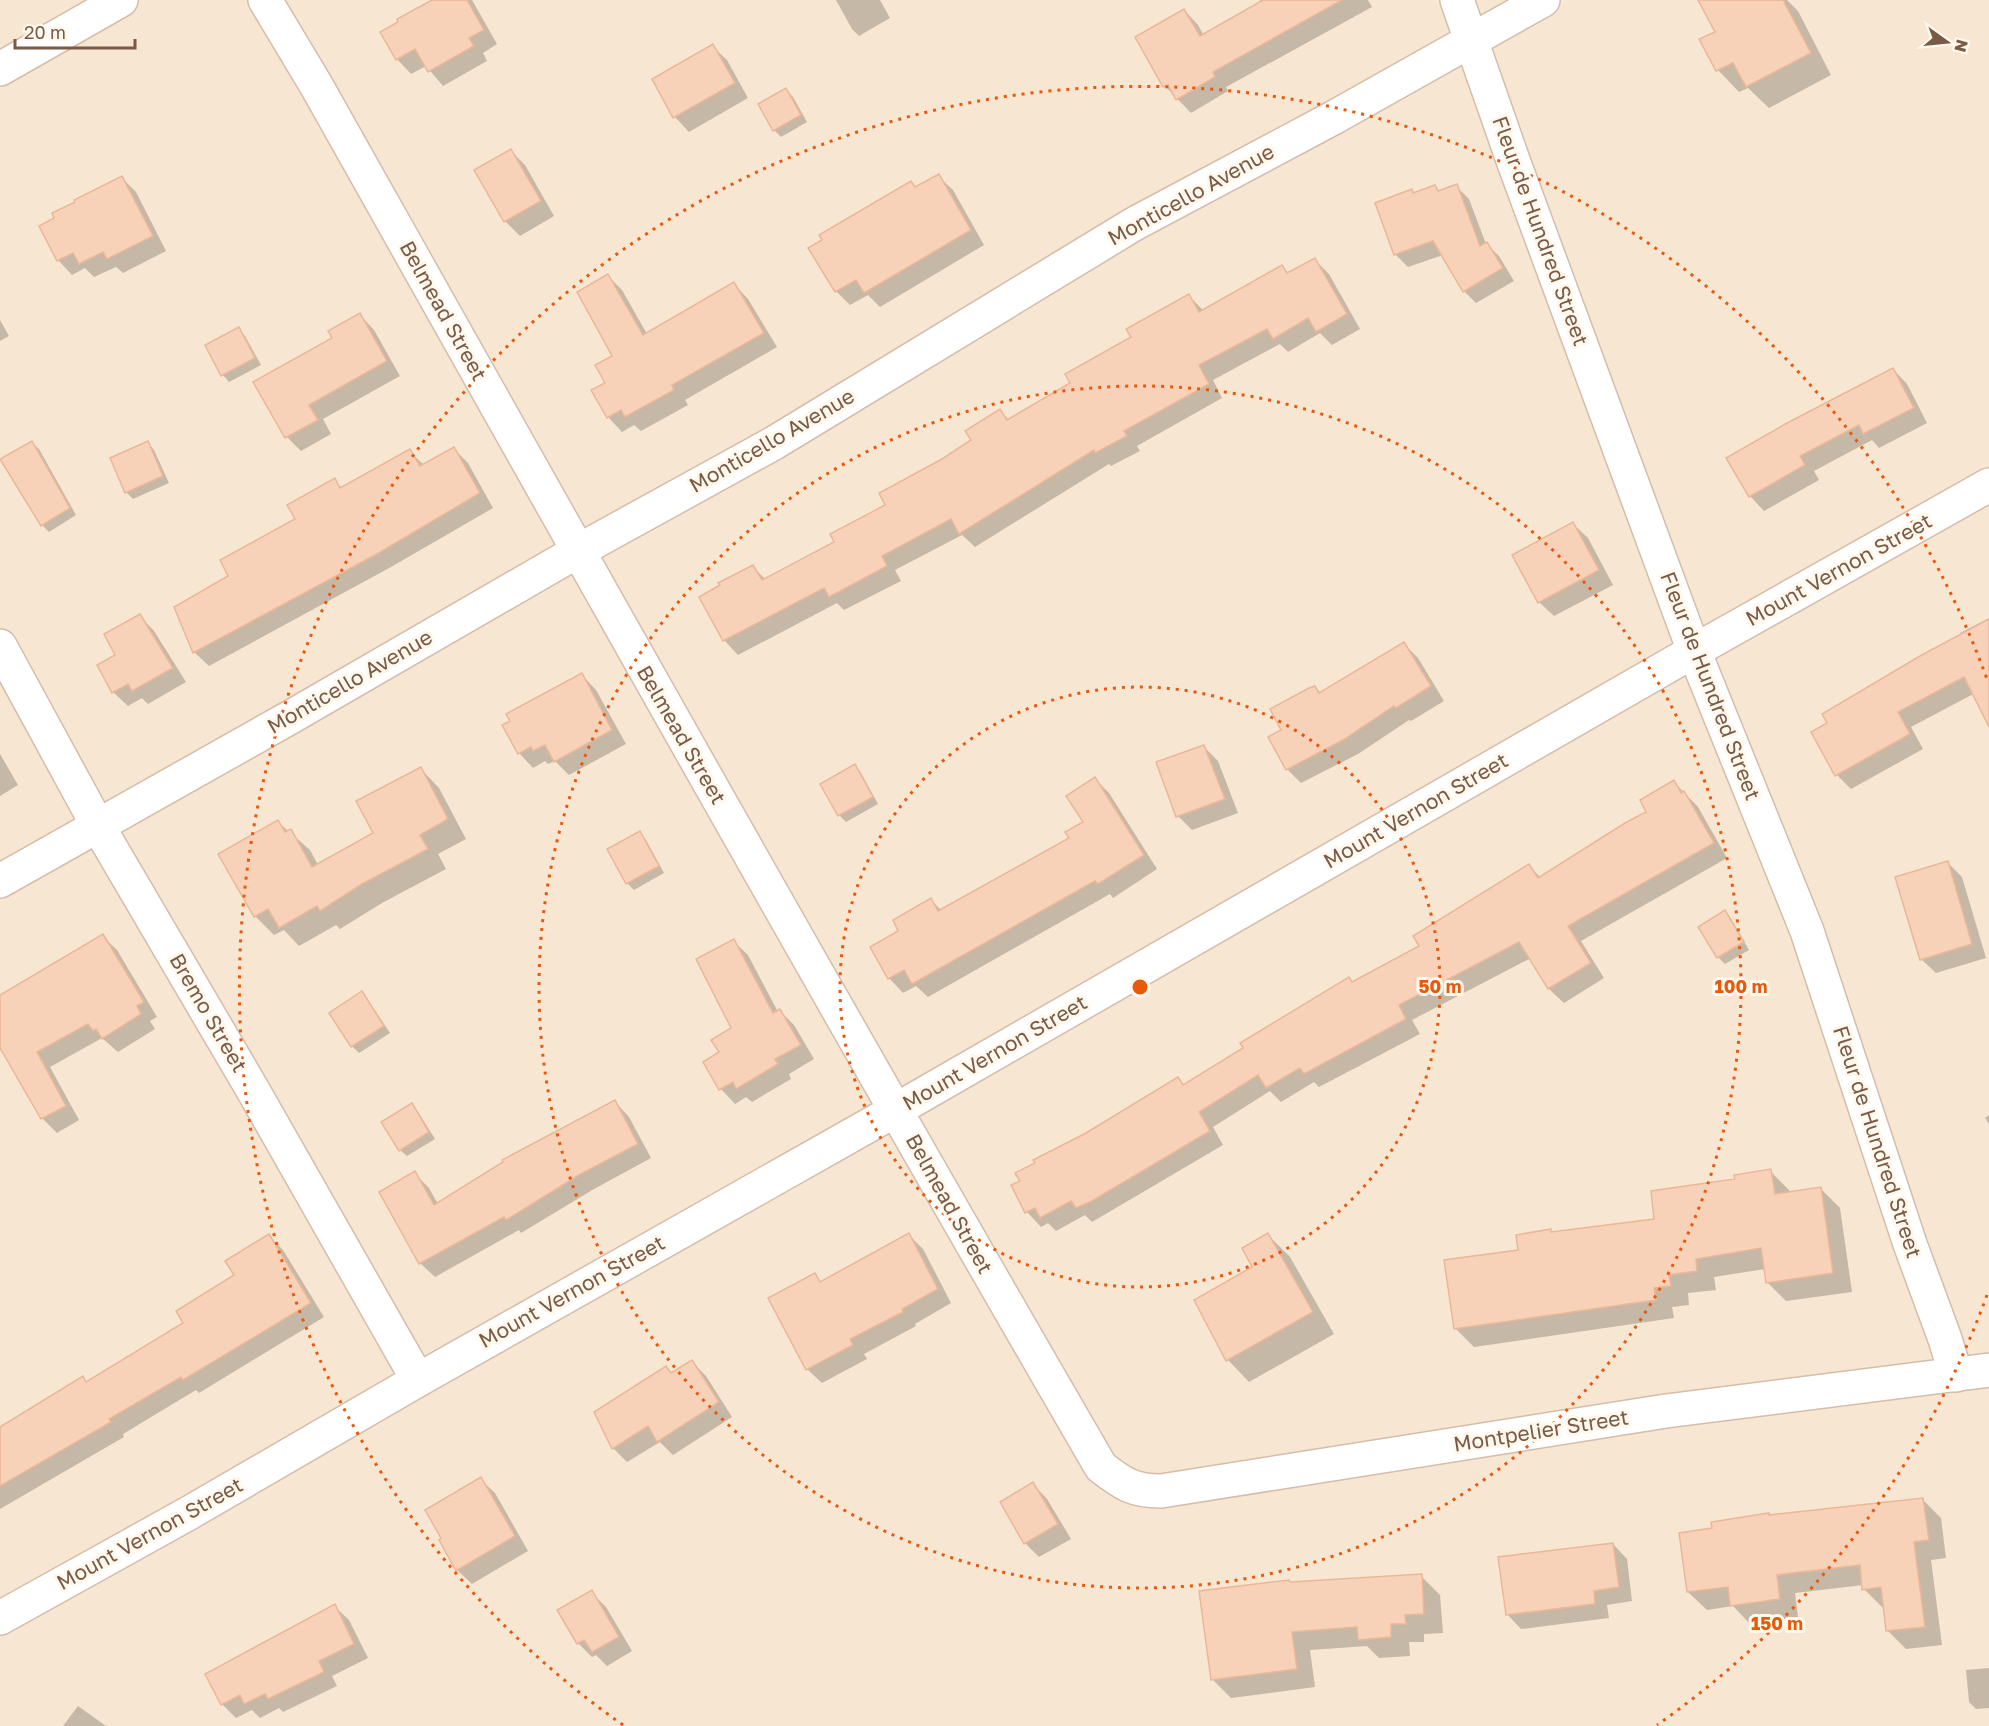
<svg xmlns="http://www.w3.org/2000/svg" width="1989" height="1726" viewBox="0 0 1989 1726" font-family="'Golos Text',sans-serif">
	<rect width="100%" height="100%" fill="#fef4e4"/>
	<rect fill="#f7e6d1" x="0" y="0" width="1989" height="1726"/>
	<g fill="#0003">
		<path d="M434,0h38l25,44 -14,9 4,8 -44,25 -17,-20 -15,8 -14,-15z"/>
		<path d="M836,0h44l10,18 -31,18 -7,-7z"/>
		<path d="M1260,0h108l4,7 -146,80 2,4 -37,22 -26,-27 19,-76 14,15 6,11 57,-33z"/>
		<path d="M1700,0h87l11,11 33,64 -62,33 -21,-20 -9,4 -21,-22 -17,-30 16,-8z"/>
		<path d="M712,46l15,14 21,38 -59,34 -14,-15 -21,-38z"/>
		<path d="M786,90l7,7 14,25 -26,15 -7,-7z"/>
		<path d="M511,151l14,14 29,51 -34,20 -15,-15 -29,-50z"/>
		<path d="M938,176l15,14 31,55 -104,62 -12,-12 -18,10 -14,-14 75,-108 6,5z"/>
		<path d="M122,178l14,14 30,59 -43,22 -7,-6 -22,10 -9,-9 -13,7 -14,-15 -2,-41z"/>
		<path d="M1434,186l6,6 16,-6 13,13 17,45 13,12 15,25 -38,22 -12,-12 -21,-36 -35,12 -12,-12 -19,-51 35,-13 3,3z"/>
		<path d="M1314,259l15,15 31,55 -28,16 -12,-12 -32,19 -8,-8 -67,36 9,18 -85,48 3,5 -29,15 -2,-2 -134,83 -13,-12 -67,35 6,11 -57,29 -7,-7 -99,52 -14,-15 29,-73 13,13 70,-37 51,-37 55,-46 31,-19 27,-30 9,9 63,-37 117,-87 15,15 78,-45 7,8z"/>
		<path d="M608,276l14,14 25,44 87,-50 14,15 29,48 -92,53 3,5 -47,26 -7,-6 -12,7 -14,-15 -1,-34 7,-26z"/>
		<path d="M360,315l14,15 26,46 -77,43 8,15 -30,17 -14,-14 -32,-54 79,-44z"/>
		<path d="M0,320l9,16 -9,5z"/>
		<path d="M238,329l7,7 16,29 -32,17 -6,-7 -16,-30z"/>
		<path d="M1893,369l14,15 20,39 -48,25 -7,-8 -58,31 5,9 -55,31 -14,-15z"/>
		<path d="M32,443l7,6 37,66 -27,17 -7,-7z"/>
		<path d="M148,443l6,7 15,33 -36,16 -7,-7z"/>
		<path d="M453,448l15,15 25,45 -102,59 -182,99 -15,-14 36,-75 67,-57 37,-40 9,9 66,-38 15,14z"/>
		<path d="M1573,524l15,14 25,47 -59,31 -15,-14z"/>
		<path d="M140,616l14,15 32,51 -38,22 -6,-6 -14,8 -15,-14 5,-36z"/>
		<path d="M1989,618v79l-12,-5 -66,35 12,22 -72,40 -14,-14 -8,-51 132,-89 -1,-2z"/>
		<path d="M1404,644l14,14 26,43 -33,20 -2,-1 -51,34 -57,29 -14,-14 -4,-38 32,-44 6,6z"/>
		<path d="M582,675l14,15 30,54 -57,31 -14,-14 -7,3 -3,-3 -12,7 -14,-15z"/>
		<path d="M1204,747l14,14 20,52 -46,17 -14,-14z"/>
		<path d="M0,754l18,31 -18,11z"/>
		<path d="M855,766l6,7 17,31 -32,18 -7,-7z"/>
		<path d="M421,769l18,19 27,51 -28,15 8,15 -64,34 -42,26 -4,-4 -37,21 -15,-16 -10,5 -19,-19 23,-94 32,28 8,15 57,-31z"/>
		<path d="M1095,779l14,14 48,76 -44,29 -3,-4 -182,103 -12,-11 -13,7 -14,-15 11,-47 31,-31 11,11 129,-72 14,-17z"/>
		<path d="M1674,782l24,25 29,51 -146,83 23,37 -40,25 -15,-14 -18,-31 -119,62 8,14 -101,53 -5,-5 -33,20 -11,-11 -57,36 10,18 -131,77 -7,-7 -29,16 -8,-8 -7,4 -14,-15 -5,-31 64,-47 92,-55 7,7 60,-38 104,-69 4,4 68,-36 108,-81 12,12 107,-65z"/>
		<path d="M639,833l7,7 18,33 -30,17 -7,-7 -18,-33z"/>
		<path d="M1947,862l15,15 24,81 -50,15 -15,-14z"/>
		<path d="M1725,912l6,7 18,31 -24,14 -7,-7 -18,-30z"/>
		<path d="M102,936l15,14 40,67 -7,4 5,8 -37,23 -16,-14 -52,29 29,53 -22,13 -15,-15 -42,-73v-48z"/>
		<path d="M733,941l15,14 30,57 2,-1 14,14 20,34 -25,15 2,5 -39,23 -6,-5 -11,7 -14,-15 -16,-27 16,-10 12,-24z"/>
		<path d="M361,993l7,7 22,33 -31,20 -7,-7z"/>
		<path d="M615,1102l14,15 22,41 -57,31 -73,44 -2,-3 -84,47 -15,-14 -6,-90 15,15 9,16z"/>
		<path d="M411,1105l7,7 17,27 -28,17 -7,-6z"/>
		<path d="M1989,1115v9l-4,-6z"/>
		<path d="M1770,1171l19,19 1,4 31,-5 19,19 12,84 -66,9 -19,-19 -2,-13 -51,8 2,13 -28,3 1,12 -17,2 2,11 -200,29 -19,-19 65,-77 30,-20 3,2 103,-12 80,-40z"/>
		<path d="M909,1235l14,14 28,54 -36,21 1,2 -52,28 3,5 -45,24 -15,-14 7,-94 8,8z"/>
		<path d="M1268,1235l22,22 44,77 -85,48 -21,-22 -32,-60 58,-33z"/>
		<path d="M269,1236l14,14 41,67 -125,76 -3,-3 -73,44 1,3 -124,72v-80l83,-51 4,5 98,-59 51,-48z"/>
		<path d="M692,1362l14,14 26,41 -59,38 -13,-13 -33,20 -14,-14 53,-80 6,6z"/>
		<path d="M480,1479l15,14 33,58 -56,33 -15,-14z"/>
		<path d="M1033,1484l14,15 24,40 -32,18 -14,-14z"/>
		<path d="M1923,1500l18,18 5,40 -15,2 11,85 -36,4 -18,-18 -3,-24h-3l-18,-18 -1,-4 -68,8 3,24 -48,7 -17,-18 -26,4 -19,-18 26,-63 56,-12z"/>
		<path d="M1613,1544l14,15 5,42 -25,4 2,13 -88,11 -14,-15z"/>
		<path d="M1421,1576l19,19 3,38 -19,1v8h-15l1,14 -31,2 -12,-12 -57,4 5,37 -84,11 -19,-19 79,-96z"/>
		<path d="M591,1592l15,15 26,44 -25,15 -11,-11 -4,2 -14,-14z"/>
		<path d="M334,1606l15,14 19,38 -36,18 5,10 -54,26 -4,-4 -19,10 -8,-8 -16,8 -14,-14z"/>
		<path d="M1989,1668v40l-13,1 -7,-7 -3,-32z"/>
		<path d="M78,1706l28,20h-43z"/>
	</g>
	<g fill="#f7d1b8" stroke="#ebb797" stroke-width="1.5">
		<path d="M432,0h35l17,30 -15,8 5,8 -46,26 -13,-23 -19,11 -16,-28 18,-10 -1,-3z"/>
		<path d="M1263,0h79l-129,72 2,5 -39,23 -8,-15 -5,2 -28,-50 49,-28 16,27z"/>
		<path d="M1698,0h85l28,53 -65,34 -13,-24 -17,8 -17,-32 16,-7z"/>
		<path d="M713,44l22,39 -62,35 -21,-39z"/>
		<path d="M786,88l15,27 -28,16 -15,-27z"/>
		<path d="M511,149l30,52 -37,21 -30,-52z"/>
		<path d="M939,174l32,56 -107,63 -8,-13 -21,12 -27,-44 14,-8 -3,-5 92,-54 4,6z"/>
		<path d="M122,176l31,60 -46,23 -4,-7 -24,12 -6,-11 -16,8 -18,-35 15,-8 -2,-5 23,-11 -1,-2z"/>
		<path d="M1457,184l23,62 7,-4 16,26 -40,24 -30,-51 -39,14 -19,-52 37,-14 1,4 22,-8 3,6z"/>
		<path d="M1315,258l32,56 -31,18 -8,-14 -35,21 -6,-10 -68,36 10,19 -85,47 3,5 -32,17 -1,-3 -135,84 -8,-15 -69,37 5,10 -58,31 -5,-9 -101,53 -24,-44 21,-12 -2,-2 35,-18 9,15 72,-38 -4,-8 55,-29 -6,-12 63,-34 29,-19 -6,-9 35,-22 7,11 63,-37 -5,-9 66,-37 -5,-8 63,-35 10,18 83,-47 5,8z"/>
		<path d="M608,274l35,61 91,-53 30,51 -92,52 2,5 -49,27 -4,-7 -14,8 -16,-28 14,-7 -10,-18 17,-9 -35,-64z"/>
		<path d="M360,313l27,48 -78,44 9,15 -33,18 -32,-56 79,-44 -4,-7z"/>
		<path d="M239,327l16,31 -34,18 -16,-31z"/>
		<path d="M1893,368l21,40 -51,26 -4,-9 -59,31 5,9 -56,32 -23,-39 61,-35z"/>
		<path d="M32,441l38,67 -29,18 -41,-67z"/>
		<path d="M148,441l15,35 -38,17 -15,-35z"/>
		<path d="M454,447l26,46 -103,61 -184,99 -19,-46 54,-31 -8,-16 75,-41 -8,-14 48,-27 5,10 70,-39 10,17z"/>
		<path d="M1573,522l26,48 -61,33 -26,-48z"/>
		<path d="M140,614l33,54 -41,23 -4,-7 -16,9 -15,-28 18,-10 -11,-21z"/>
		<path d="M1989,619v108l-25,-50 -66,35 12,22 -75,42 -24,-44 16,-9 -5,-9 98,-58z"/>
		<path d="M1404,642l27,44 -35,22 -2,-2 -51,34 -57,30 -18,-33 13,-7 -11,-21 39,-21 6,-2 4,7z"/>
		<path d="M582,673l30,57 -58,32 -9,-17 -12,6 -2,-4 -13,7 -16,-29 8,-4 -4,-7z"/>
		<path d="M1204,745l21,54 -49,18 -20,-55z"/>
		<path d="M855,764l18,33 -35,19 -18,-32z"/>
		<path d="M421,767l27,52 -28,16 8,14 -66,35 -42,27 -3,-5 -38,22 -11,-19 -14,8 -36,-63 60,-34 7,12 6,-3 21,38 61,-34 -17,-32z"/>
		<path d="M1095,777l49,78 -46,29 -3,-3 -183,103 -8,-14 -16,9 -18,-32 28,-16 -5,-11 38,-22 7,13 131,-73 -4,-6 18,-10 -17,-26z"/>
		<path d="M1674,780l7,13 3,-2 30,52 -146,83 23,37 -43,26 -29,-47 -120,63 7,14 -102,55 -4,-6 -34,20 -8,-13 -59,37 11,19 -118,70 -16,7 -5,-7 -31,17 -5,-10 -10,5 -14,-28 9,-4 -5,-8 20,-10 -2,-3 53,-27 92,-56 5,8 60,-37 -3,-5 109,-66 3,5 67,-36 -6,-10 116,-72 9,14 87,-55 21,-11 -6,-12z"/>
		<path d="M640,831l19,35 -33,18 -19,-35z"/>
		<path d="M1948,861l24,83 -52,16 -25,-83z"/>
		<path d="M1725,910l19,32 -27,16 -19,-31z"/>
		<path d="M103,934l41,68 -7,4 4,8 -39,25 -6,-10 -3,2 -5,-7 -51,28 29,54 -25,13 -41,-71v-53z"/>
		<path d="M734,939l39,74 7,-4 21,36 -26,14 3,5 -42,25 -3,-7 -14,8 -16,-28 16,-10 -8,-12 20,-12 -35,-69z"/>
		<path d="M362,991l22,35 -33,21 -22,-34z"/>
		<path d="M615,1100l23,44 -59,31 -73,45 -2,-3 -85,47 -40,-72 36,-21 19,34 69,-43 -1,-2z"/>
		<path d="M412,1103l17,29 -30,19 -18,-29z"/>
		<path d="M1771,1169l4,25 46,-7 12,86 -67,10 -5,-35 -65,11 1,12 -28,4 2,11 -17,2 2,12 -202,29 -10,-69 74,-10 -2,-15 35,-6v3l103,-13 -3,-28 84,-12 -1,-4z"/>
		<path d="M909,1233l29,56 -36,20 1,3 -53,27 3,6 -47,25 -38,-72 47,-25 5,9z"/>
		<path d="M1268,1233l45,79 -87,49 -32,-61 58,-33 -10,-19z"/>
		<path d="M269,1234l42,69 -128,77 -2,-3 -72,42 2,3 -111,64v-59l83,-51 3,6 97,-59 -7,-12 58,-36 -9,-14z"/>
		<path d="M692,1360l27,42 -62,40 -9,-16 -36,23 -18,-37 72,-46 5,7z"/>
		<path d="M481,1477l34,59 -59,35 -17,-31 2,-2 -16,-28z"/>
		<path d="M1033,1482l25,42 -34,20 -24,-42z"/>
		<path d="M1923,1498l6,42 -15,2 11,85 -39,4 -5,-44 -19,3 -2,-25 -83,10 3,24 -50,7 -2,-19 -41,5 -8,-59 33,-5 -1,-6 58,-9v2z"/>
		<path d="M1613,1543l6,44 -25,4 1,13 -89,11 -8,-58z"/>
		<path d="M1422,1574l2,40 -19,1 1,9h-15v13l-33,3 -1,-13 -65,5 5,37 -86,11 -12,-89 90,-11 1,2z"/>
		<path d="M592,1590l27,47 -27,15 -8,-12 -7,4 -20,-34z"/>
		<path d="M335,1604l19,40 -35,17 5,11 -56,27 -3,-5 -21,10 -4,-9 -19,10 -16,-31z"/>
	</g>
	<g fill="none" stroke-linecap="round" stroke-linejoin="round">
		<defs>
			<g id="minor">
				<path d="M265,0l51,85c260,462 519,924 785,1382 22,17 32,24 60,24l505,-80 323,-41"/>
				<path d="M1457,0l57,163 180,488 113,280 103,313 35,95 11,36"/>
				<path d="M0,646l98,180 156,266 164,288"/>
				<path d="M0,881l289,-163 289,-167 196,-108 360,-219 199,-106 210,-118"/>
				<path d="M0,1618l189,-105 229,-133 478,-270 798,-459 295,-166"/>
			</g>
			<path id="secondary" d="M0,69l121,-69"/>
		</defs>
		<use href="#minor" stroke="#d4bdab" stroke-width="36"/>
		<use href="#secondary" stroke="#d7bda8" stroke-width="36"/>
		<use href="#minor" stroke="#fff" stroke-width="33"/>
		<use href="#secondary" stroke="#fff" stroke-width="33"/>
	</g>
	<g fill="none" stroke="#e8590c" stroke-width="3" stroke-dasharray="3 6">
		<circle cx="1140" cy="987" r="300"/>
		<circle cx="1140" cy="987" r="601"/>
		<path d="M1987 1295A901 901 0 0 1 1657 1725M623 1725A901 901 0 1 1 1987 679"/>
	</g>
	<g text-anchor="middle" stroke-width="6" stroke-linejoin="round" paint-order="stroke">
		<g font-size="21" fill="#7a5946" stroke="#fff8ec">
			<text transform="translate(1191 195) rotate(-29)" y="7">Monticello Avenue</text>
			<text transform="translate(1540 231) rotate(70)" y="7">Fleur de Hundred Street</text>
			<text transform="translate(443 311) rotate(61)" y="7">Belmead Street</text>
			<text transform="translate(772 441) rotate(-30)" y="7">Monticello Avenue</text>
			<text transform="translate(1839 570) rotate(-29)" y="7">Mount Vernon Street</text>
			<text transform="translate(350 682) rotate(-30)" y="7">Monticello Avenue</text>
			<text transform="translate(1710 686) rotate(69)" y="7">Fleur de Hundred Street</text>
			<text transform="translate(681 735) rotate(60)" y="7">Belmead Street</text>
			<text transform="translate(1416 811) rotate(-30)" y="7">Mount Vernon Street</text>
			<text transform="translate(208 1013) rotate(60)" y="7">Bremo Street</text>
			<text transform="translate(995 1053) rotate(-30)" y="7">Mount Vernon Street</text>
			<text transform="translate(1877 1142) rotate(72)" y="7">Fleur de Hundred Street</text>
			<text transform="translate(949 1204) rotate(61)" y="7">Belmead Street</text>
			<text transform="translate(572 1292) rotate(-29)" y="7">Mount Vernon Street</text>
			<text transform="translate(1541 1431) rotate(-9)" y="7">Montpelier Street</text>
			<text transform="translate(150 1534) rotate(-29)" y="7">Mount Vernon Street</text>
		</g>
	</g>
	<circle cx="1140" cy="987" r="9" fill="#e8590c" stroke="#fff8ec" stroke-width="3"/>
	<g font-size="18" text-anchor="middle" font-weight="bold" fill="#e8590c" stroke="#fff8ec" stroke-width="6" stroke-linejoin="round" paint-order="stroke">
		<text x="1440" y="993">50 m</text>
		<text x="1741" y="993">100 m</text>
		<text x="1777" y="1630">150 m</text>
	</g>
	<g transform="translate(1947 42) rotate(105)" stroke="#fff8ec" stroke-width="4.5" paint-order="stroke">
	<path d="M0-4.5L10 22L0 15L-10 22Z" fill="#7a5946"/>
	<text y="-9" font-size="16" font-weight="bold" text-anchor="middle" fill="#7a5946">N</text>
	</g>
	<path d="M15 39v9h120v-9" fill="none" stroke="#7a5946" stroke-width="3"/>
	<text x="24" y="39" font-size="18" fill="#7a5946" stroke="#fff8ec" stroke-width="4.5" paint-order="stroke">20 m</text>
</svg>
